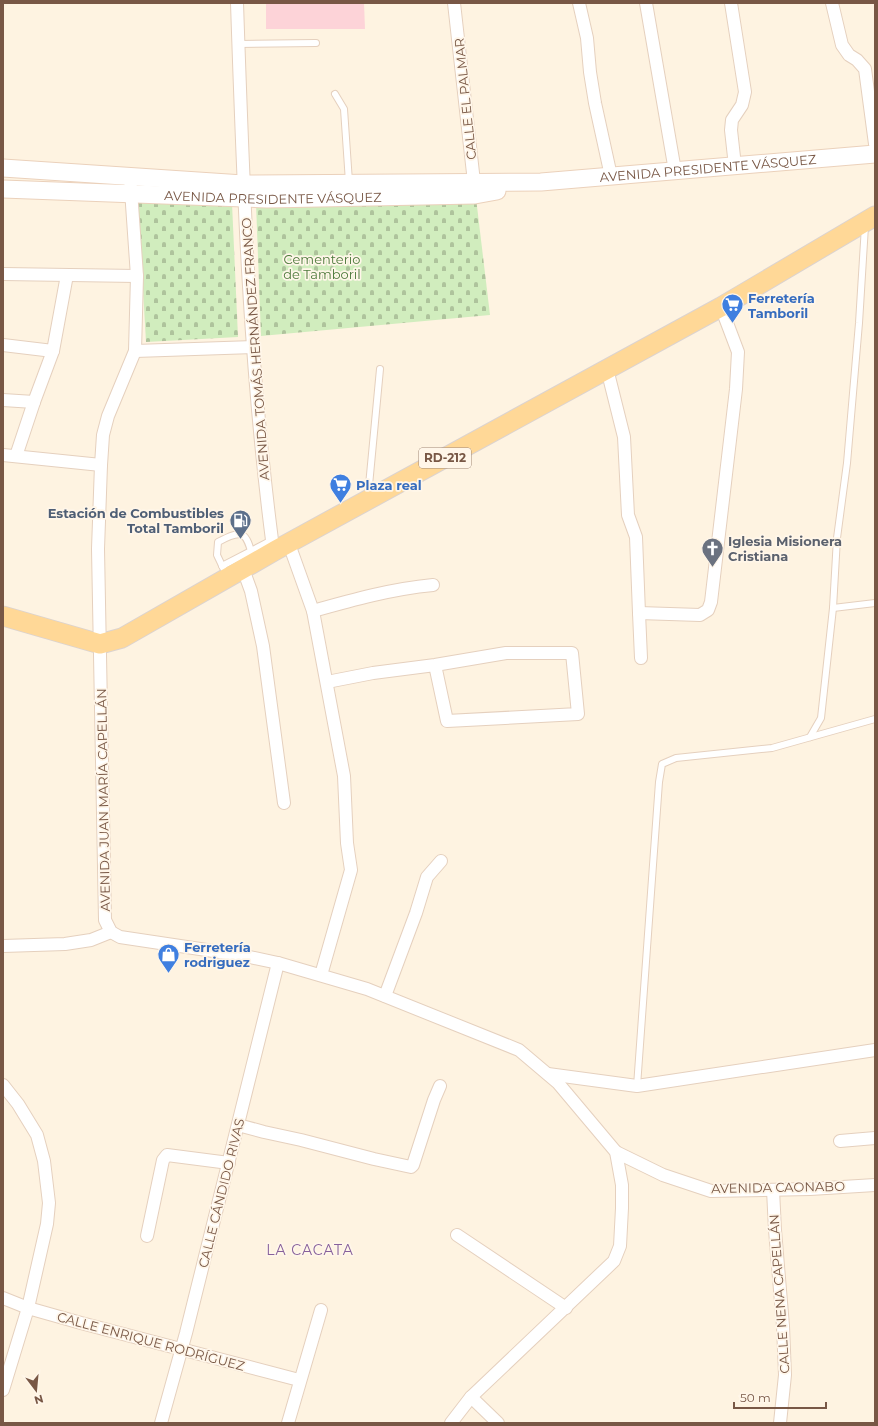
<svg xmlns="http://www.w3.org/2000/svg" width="878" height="1426" viewBox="0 0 878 1426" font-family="Montserrat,sans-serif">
	<defs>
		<pattern id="cemetery-stones" width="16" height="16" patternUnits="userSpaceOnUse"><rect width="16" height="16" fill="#d1edbe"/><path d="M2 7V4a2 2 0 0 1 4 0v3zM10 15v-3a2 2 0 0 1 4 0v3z" fill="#aec39c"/></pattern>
	</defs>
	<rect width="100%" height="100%" fill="#fef3e1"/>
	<path fill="#fdd3d8" d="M266,3h98l1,26h-99z"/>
	<g fill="url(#cemetery-stones)">
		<path d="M476,198l14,117 -229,21 -5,-133z"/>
		<path d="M138,202l94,1 6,134 -92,5z"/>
	</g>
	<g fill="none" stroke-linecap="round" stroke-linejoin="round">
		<defs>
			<g id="lane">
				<path d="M238,44l78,-1"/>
				<path d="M335,94l9,15 5,73"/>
				<path d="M368,496l12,-127"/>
				<path d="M222,566l50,-26"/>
				<path d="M227,576l-10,-21 1,-13c28,-15 28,-8 36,19"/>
				<path d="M833,608l42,-5"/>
				<path d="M810,737l11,-19 12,-110 4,-70 10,-75 12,-140 6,-97"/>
				<path d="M637,1086l22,-304 3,-18 14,-6 96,-10 103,-29"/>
			</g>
			<g id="street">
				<path d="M237,3c6,179 12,359 35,537l4,10"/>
				<path d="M454,3l21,188"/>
				<path d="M579,3l8,35 3,34 5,31 16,73"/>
				<path d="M646,3l29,168"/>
				<path d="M731,3l14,89 -3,13 -10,15 -1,10 4,36"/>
				<path d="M832,3l10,42 7,10 8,5 8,9 10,75"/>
				<path d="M130,176l7,100 -2,75 -27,65 -5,19 -2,30 -3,84 7,371 6,12 9,5 120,18 38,8 89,26 152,61 39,33 58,69 6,33v23l-2,38 -6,15 -143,136 -20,26"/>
				<path d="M3,274l134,2"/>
				<path d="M3,345l50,6"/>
				<path d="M135,351l119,-4"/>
				<path d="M607,369l17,68 4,78 8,22 3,76"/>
				<path d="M3,400l31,2"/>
				<path d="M3,455l98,10"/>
				<path d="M16,456l18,-54 19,-51 14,-76"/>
				<path d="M289,544l24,67 31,165 3,67 4,27 -30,105"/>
				<path d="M243,569l8,22 12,55 21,157"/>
				<path d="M313,611c39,-11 78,-22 120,-26"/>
				<path d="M641,658l-2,-45 61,2 8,-5 3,-8 25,-213 2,-37 -17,-45"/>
				<path d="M327,682l46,-9 62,-8 71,-12h66l6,61 -131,7 -12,-56"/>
				<path d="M3,946l62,-2 26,-4 20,-8"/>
				<path d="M385,996l31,-83 11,-36 14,-16"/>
				<path d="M548,1074l89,12 238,-36"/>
				<path d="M3,1085l15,19 19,31 7,26 5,42 -2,21 -19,84 -25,82"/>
				<path d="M238,1125l26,7 37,8 73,19 37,8 2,-2 21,-65 6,-14"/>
				<path d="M840,1141l35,-3"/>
				<path d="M616,1152l47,23 48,16 99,-2 65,-4"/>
				<path d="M773,1190l2,40 8,96 2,49 -5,48"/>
				<path d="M457,1235l109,73"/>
				<path d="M147,1236l16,-76 4,-5 62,8"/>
				<path d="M3,1298l25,10 53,15 218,57"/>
				<path d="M471,1397l27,26"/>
				<path d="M161,1423l25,-90 92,-370"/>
				<path d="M288,1423l33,-113"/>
			</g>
			<g id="secondary">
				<path id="s1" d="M3,168l240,16 298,-2 334,-28"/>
				<path id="s2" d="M3,189l264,10 208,-4 22,-4"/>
			</g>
			<path id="primary" d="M3,616l97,28 22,-6 154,-88 445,-243 154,-91"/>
		</defs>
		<use href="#lane" stroke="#e5d0be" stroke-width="8"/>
		<use href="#street" stroke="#e5d0be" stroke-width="14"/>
		<use href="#secondary" stroke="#ebd1bb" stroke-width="19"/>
		<use href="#primary" stroke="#dcd3cf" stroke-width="21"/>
		<use href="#lane" stroke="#fff" stroke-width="6"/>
		<use href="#street" stroke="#fff" stroke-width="12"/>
		<use href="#secondary" stroke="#fff" stroke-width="17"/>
		<use href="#primary" stroke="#ffd897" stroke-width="19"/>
	</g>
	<defs>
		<symbol id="supermarket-pin" viewBox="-11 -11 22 30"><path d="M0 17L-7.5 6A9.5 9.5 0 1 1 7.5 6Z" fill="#3f7fe0" stroke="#fff6e9"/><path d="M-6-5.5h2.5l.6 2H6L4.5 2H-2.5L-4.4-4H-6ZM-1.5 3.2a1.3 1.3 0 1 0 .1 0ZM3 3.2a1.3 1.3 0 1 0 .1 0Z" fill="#fff"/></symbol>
		<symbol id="fuel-pin" viewBox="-11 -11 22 30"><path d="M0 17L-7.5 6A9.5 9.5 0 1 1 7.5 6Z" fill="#5c6f8a" stroke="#fff6e9"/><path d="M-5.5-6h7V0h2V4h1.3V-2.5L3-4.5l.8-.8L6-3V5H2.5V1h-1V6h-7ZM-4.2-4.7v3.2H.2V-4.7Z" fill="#fff"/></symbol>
		<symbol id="church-pin" viewBox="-11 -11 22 30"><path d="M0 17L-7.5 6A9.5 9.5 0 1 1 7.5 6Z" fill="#6b7280" stroke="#fff6e9"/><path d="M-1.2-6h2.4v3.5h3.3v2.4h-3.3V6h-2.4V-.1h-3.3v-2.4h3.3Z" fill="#fff"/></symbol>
		<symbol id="shop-pin" viewBox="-11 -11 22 30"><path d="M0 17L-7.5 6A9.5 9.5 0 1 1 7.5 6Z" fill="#3f7fe0" stroke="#fff6e9"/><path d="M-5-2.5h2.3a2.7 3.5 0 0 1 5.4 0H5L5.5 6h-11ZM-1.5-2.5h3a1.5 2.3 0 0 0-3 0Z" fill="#fff"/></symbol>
	</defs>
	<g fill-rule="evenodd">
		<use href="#supermarket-pin" x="720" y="292" width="25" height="34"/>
		<use href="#supermarket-pin" x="328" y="472" width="25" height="34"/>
		<use href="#fuel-pin" x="228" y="508" width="25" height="34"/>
		<use href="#church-pin" x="700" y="536" width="25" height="34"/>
		<use href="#shop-pin" x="156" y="942" width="25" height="34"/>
	</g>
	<g text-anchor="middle" stroke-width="3.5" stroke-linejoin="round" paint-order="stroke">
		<rect fill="#fff6e9" stroke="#a08776" stroke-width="1" x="419" y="448" width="52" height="20" rx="3"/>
		<g font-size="12" font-weight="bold" fill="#785745">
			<text x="445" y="462">RD-212</text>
		</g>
		<g font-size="13" fill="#785745" stroke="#fff6e9">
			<text transform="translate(465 99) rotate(-96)" y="5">CALLE EL PALMAR</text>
			<text dy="5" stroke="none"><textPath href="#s1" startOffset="706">AVENIDA PRESIDENTE VÁSQUEZ</textPath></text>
			<text dy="5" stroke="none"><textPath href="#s2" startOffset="270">AVENIDA PRESIDENTE VÁSQUEZ</textPath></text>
			<text transform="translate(255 349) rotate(-94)" y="5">AVENIDA TOMÁS HERNÁNDEZ FRANCO</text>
			<text transform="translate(103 800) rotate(-91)" y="5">AVENIDA JUAN MARÍA CAPELLÁN</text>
			<text transform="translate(778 1187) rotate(-1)" y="5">AVENIDA CAONABO</text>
			<text transform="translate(221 1193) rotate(-76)" y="5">CALLE CÁNDIDO RIVAS</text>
			<text transform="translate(779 1294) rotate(-94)" y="5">CALLE NENA CAPELLÁN</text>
			<text transform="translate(151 1341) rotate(15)" y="5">CALLE ENRIQUE RODRÍGUEZ</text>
		</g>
		<g font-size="13" fill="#4c793a" stroke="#fff6e9">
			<text x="322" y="264">Cementerio<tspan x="322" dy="15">de Tamboril</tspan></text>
		</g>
		<g font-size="13" font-weight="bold" fill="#366cbe" stroke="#fff6e9" text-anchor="start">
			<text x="748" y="303">Ferretería<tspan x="748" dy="15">Tamboril</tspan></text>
			<text x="356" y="490">Plaza real</text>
			<text x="184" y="952">Ferretería<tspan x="184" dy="15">rodriguez</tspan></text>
		</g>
		<g font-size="13" font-weight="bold" fill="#4e5e75" stroke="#fff6e9" text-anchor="end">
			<text x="224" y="518">Estación de Combustibles<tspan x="224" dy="15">Total Tamboril</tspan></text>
		</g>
		<g font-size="13" font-weight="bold" fill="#5b616d" stroke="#fff6e9" text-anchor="start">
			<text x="728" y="546">Iglesia Misionera<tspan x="728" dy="15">Cristiana</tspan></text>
		</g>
		<g font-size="14" letter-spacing="1" fill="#87609c" stroke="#fff6e9">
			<text x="310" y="1255">LA CACATA</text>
		</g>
	</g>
	<rect width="878" height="1426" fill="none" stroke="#785745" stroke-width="8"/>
	<g transform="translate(36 1390) rotate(164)" stroke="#fff6e9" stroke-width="3" paint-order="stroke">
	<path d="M0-3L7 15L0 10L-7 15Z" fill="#785745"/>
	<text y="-6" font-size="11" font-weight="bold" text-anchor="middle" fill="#785745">N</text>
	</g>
	<path d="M734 1402v6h92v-6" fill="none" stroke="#785745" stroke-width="2"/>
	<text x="740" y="1402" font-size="12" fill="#785745" stroke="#fff6e9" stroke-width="3" paint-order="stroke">50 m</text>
</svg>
